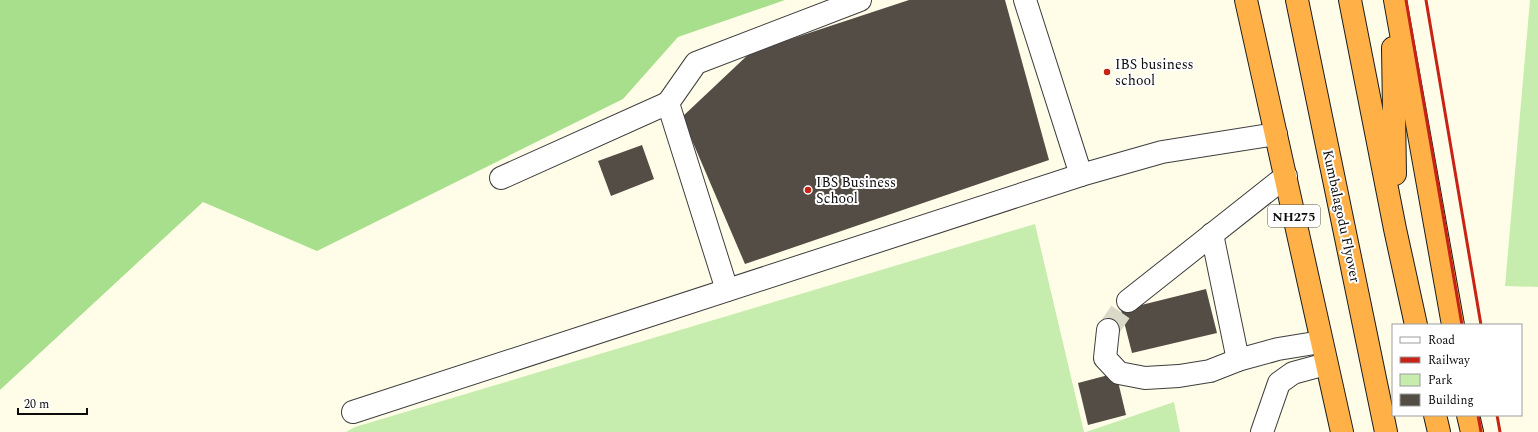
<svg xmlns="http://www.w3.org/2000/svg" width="1538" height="432" viewBox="0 0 1538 432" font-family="Spectral,serif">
	<rect width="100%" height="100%" fill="#fffde8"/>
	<g fill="#c7edae">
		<path d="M1530,0h8v287l-33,-1z"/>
		<path d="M1035,224l49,208h-738l9,-5z"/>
		<path d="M1174,402l6,30h-94z"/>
	</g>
	<path fill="#a8df8c" d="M0,0h785l-107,37 -55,62 -306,152 -114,-49 -203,188z"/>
	<g fill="#544d46">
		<path d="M909,0h96l44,160 -304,104 -63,-147 69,-65z"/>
		<path d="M642,145l12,34 -43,17 -13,-35z"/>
		<path d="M1206,289l11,44 -85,20 -11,-43z"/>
		<path d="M1116,373l10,42 -38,10 -10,-42z"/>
	</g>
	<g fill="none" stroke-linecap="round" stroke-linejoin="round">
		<path stroke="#dad9c7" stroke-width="22" stroke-dasharray="22 11" stroke-linecap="butt" d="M1108,330l20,-29"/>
		<defs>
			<g id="minor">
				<path d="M1081,175l81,-23 114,-18"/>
				<path d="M501,178l167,-75"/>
				<path d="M1212,234l26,126"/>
				<path d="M727,290l-59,-187 28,-40 164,-63"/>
				<path d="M1128,301l158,-125"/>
				<path d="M1108,330l-3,28 14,15 26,5 34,-2 31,-5 28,-11 40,-11 43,-7"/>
				<path d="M353,412l728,-237 -56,-175"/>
				<path d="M1262,432l17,-49 14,-10 33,-9"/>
			</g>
			<g id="highway">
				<path d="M1246,0l96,432"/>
				<path d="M1297,0l89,432"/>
				<path d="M1350,0l45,229 21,96"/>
				<path d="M1395,0l58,325"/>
				<path d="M1393,48l2,126"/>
				<path d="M1435,415l4,17"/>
				<path d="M1468,415l4,17"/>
			</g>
		</defs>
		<use href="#minor" stroke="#3e3e3e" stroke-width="24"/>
		<use href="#highway" stroke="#1c1c1c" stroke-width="24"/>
		<use href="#minor" stroke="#fff" stroke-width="22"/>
		<use href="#highway" stroke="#ffb046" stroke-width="22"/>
		<g stroke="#c72316" stroke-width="3">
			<path d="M1406,0l56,325"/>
			<path d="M1426,0l55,325"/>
			<path d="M1478,415l3,17"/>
			<path d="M1497,415l3,17"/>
		</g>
	</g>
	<g fill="#c72316" stroke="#fff" stroke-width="1.5">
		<circle cx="1107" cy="72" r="4"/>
		<circle cx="808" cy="190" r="4"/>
	</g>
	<g text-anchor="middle" stroke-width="4" stroke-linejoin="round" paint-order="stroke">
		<rect fill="#fff" stroke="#545454" stroke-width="1" x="1268" y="205" width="52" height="22" rx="3"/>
		<g font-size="13" font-weight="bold" fill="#0b0b0b">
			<text x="1294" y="221">NH275</text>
		</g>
		<g font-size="14" fill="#0b0b0b" stroke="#fff" text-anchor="start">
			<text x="1115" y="69">IBS business<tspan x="1115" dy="16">school</tspan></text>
			<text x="816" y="187">IBS Business<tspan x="816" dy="16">School</tspan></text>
		</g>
		<g font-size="14" fill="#0b0b0b" stroke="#fff">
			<text transform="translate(1342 216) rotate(78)" y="5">Kumbalagodu Flyover</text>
		</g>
	</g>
	<rect x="1392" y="324" width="130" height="92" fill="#ffffff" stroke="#9d9d9d"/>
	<rect x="1400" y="337" width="20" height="6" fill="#ffffff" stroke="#9d9d9d"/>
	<text x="1428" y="344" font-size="12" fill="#0b0b0b">Road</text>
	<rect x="1400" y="357" width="20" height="6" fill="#c72316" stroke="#9d9d9d"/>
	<text x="1428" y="364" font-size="12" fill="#0b0b0b">Railway</text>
	<rect x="1400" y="374" width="20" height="12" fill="#c7edae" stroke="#9d9d9d"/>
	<text x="1428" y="384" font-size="12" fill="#0b0b0b">Park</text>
	<rect x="1400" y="394" width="20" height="12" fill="#544d46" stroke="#9d9d9d"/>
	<text x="1428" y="404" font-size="12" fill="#0b0b0b">Building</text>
	<path d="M18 408v6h69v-6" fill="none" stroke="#0b0b0b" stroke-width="2"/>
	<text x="24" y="408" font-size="12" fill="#0b0b0b" stroke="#ffffff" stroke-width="3" paint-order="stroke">20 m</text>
</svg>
